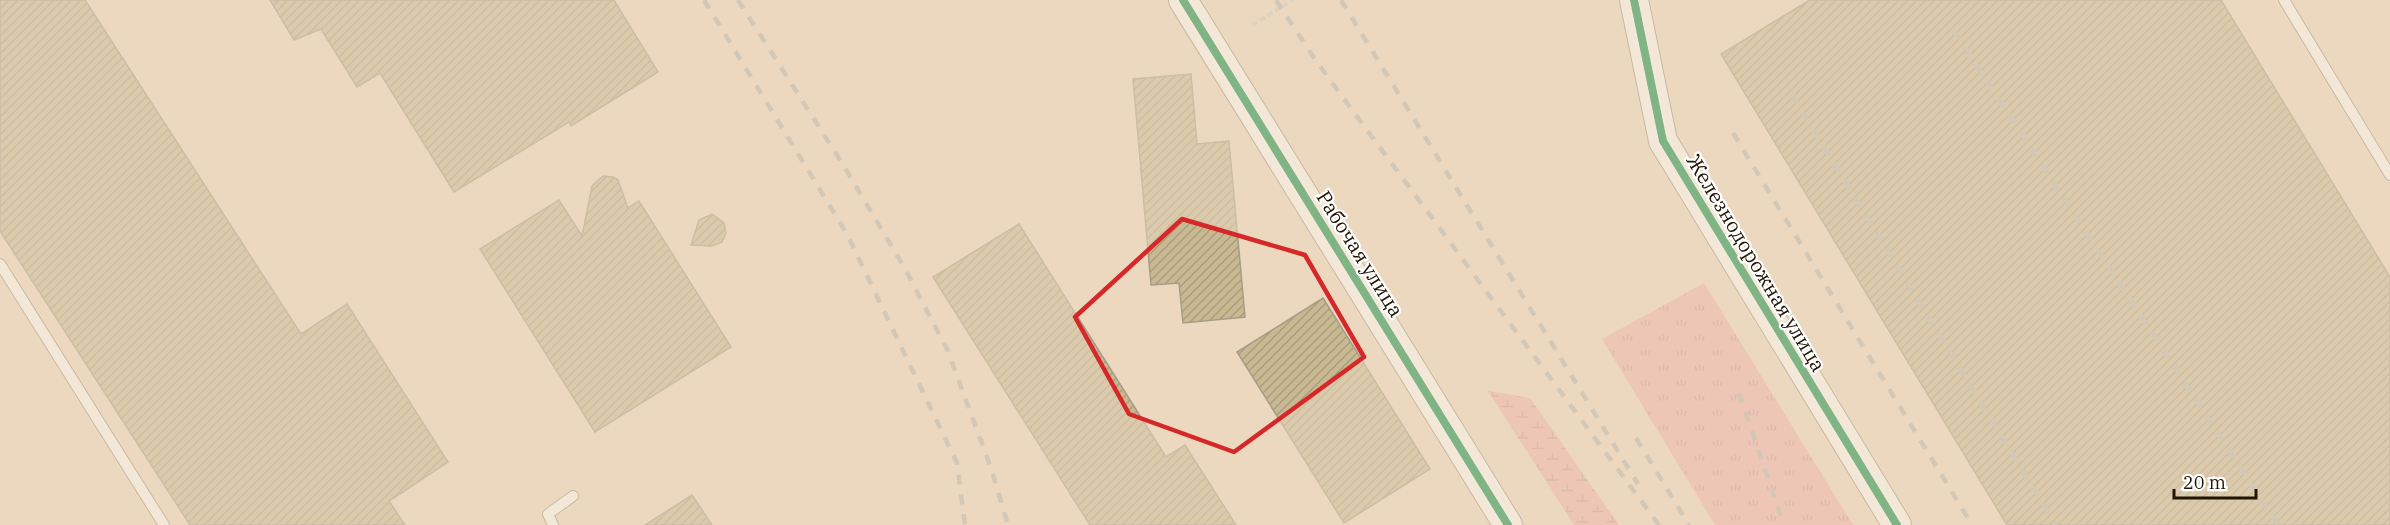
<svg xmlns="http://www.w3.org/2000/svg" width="2390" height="525" viewBox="0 0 2390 525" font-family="'IBM Plex Serif',serif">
	<defs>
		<pattern id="grass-tufts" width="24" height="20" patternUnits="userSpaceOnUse" patternTransform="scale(1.5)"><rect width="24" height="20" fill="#f0afaa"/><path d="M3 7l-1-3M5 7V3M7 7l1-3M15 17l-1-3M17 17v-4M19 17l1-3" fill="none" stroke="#ce9691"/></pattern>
		<pattern id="wetland-marsh" width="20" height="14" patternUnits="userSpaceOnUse" patternTransform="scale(1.5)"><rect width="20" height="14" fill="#f0afaa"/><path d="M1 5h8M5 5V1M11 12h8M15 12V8" fill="none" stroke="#ce9691"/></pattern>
		<pattern id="building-hatch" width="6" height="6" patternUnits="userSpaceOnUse" patternTransform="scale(1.5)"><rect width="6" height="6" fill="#c8b992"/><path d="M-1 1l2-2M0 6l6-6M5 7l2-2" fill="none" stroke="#ac9e7c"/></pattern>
	</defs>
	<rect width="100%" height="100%" fill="#ebd8bf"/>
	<path fill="url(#grass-tufts)" d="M1704,283l149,242h-138l-113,-186z"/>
	<path fill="url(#wetland-marsh)" d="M1488,391l42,7 89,127h-45z"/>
	<g fill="url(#building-hatch)" stroke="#a79c87" stroke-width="1.5">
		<path d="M0,0h85l216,334 46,-30 101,158 -59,39 16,24h-215l-190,-294z"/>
		<path d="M270,0h344l44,72 -87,54 -2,-4 -115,70 -74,-119 -23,14 -36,-58 -27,11z"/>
		<path d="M1810,0h411l169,277v248h-383l-286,-471z"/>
		<path d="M1191,74l6,70 32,-3 16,176 -62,6 -4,-40 -28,2 -18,-206z"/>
		<path d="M603,176l10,1 5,3 10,28 11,-7 92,146 -136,85 -115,-183 79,-49 23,36 10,-50z"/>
		<path d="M712,214l12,9 2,10 -4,9 -10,4 -21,-1 8,-25z"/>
		<path d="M1019,224l147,233 19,-12 51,80h-146l-157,-248z"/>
		<path d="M1323,298l107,171 -86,54 -107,-171z"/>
		<path d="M692,495l20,30h-67z"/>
	</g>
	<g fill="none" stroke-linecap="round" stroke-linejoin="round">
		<defs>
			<g id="service">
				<path d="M2284,0l106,175"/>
				<path d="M0,264l164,261"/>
				<path d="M553,525l-5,-11 25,-18"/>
			</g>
			<g id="tertiary">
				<path d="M1183,0l325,525"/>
				<path d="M1634,0l29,141 234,384"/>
			</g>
		</defs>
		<use href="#service" stroke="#a0927e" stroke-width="12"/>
		<use href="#tertiary" stroke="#a0927e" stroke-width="30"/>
		<path stroke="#cec9c1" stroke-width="4" stroke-dasharray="6 3" stroke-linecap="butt" d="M1252,25l41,-25"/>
		<use href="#service" stroke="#fcf9f5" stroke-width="10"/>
		<use href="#tertiary" stroke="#fcf9f5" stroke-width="28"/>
		<g stroke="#b7b3ac" stroke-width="4.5" stroke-dasharray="10 10" stroke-linecap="butt">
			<path d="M704,0l143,234 110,229 8,62"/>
			<path d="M738,0l104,163 62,104 43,82 44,119 17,57"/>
			<path d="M1276,0l40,61 343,464"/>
			<path d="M1341,0l297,484"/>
			<path d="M1954,31l324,494"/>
			<path d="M1792,95l264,430"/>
			<path d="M1733,133l239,392"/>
			<path d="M1739,393l45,132"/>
			<path d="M1636,438l53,87"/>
		</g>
		<defs>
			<g id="cycleway">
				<path d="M1183,0l325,525"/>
				<path d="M1634,0l29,141 234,384"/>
			</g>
		</defs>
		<use href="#cycleway" stroke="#fff" stroke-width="11"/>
		<use href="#cycleway" stroke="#00873e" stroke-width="8"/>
	</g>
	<path d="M0 0H2390V525H0ZM1182,219l123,36 59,102 -130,95 -105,-38 -54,-97z" fill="#ebd8bf" fill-opacity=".55" fill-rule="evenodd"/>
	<path fill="none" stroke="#d62828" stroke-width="4.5" stroke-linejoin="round" d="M1182,219l123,36 59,102 -130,95 -105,-38 -54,-97z"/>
	<g text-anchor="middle" stroke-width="4.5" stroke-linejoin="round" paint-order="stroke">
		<g font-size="20" fill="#221504" stroke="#fff">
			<text transform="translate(1360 254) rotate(58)" y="7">Рабочая улица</text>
			<text transform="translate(1756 263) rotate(59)" y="7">Железнодорожная улица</text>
		</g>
	</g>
	<path d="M2174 489v9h82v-9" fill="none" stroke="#221504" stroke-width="3"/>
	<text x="2183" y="489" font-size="18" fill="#221504" stroke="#ffffff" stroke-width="4.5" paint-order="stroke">20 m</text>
</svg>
